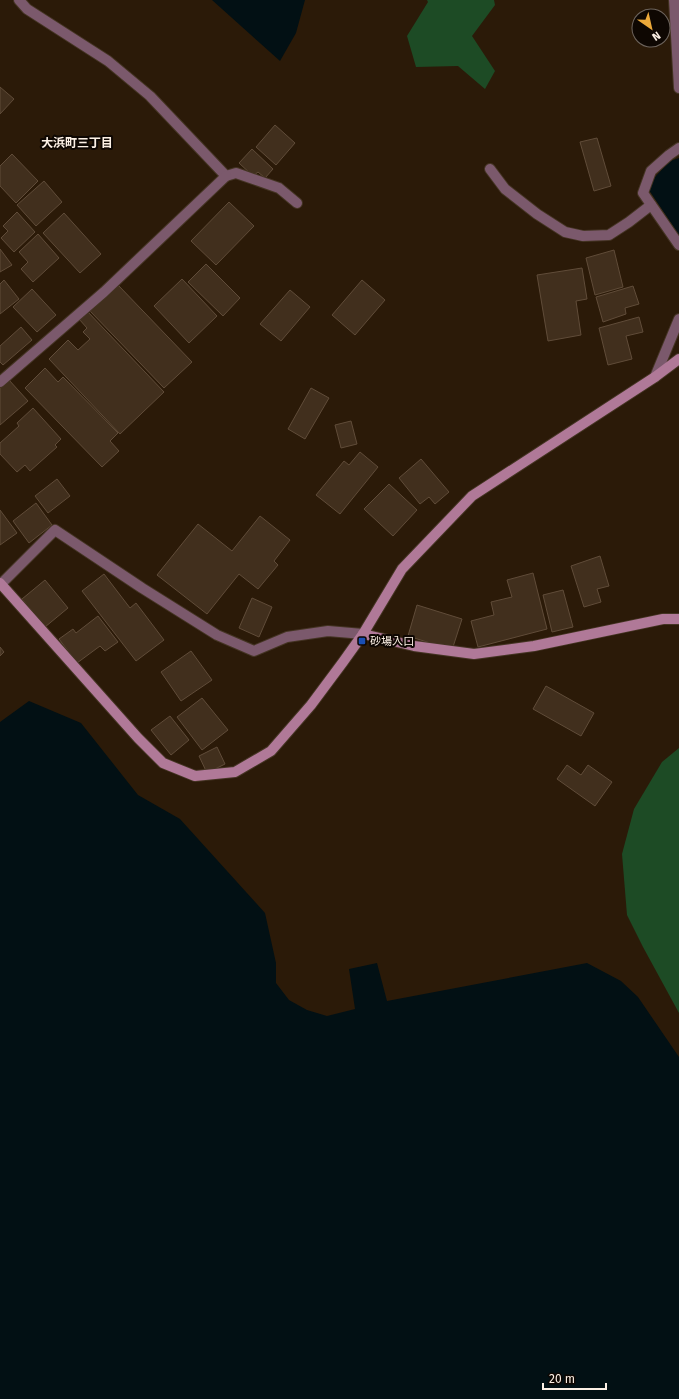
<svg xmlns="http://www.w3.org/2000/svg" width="679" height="1399" viewBox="0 0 679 1399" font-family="'Fira Sans','Noto Sans JP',sans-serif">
	<rect width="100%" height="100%" fill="#2b1a08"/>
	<g fill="#1d4b25">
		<path d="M427,0h67l1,5 -23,31 23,35 -10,18 -27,-23 -42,1 -9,-31 21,-34z"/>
		<path d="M679,748v265l-36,-66 -16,-32 -5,-61 12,-45 28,-47z"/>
	</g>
	<g fill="#021014">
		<path d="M212,0h93l-9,33 -16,28z"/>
		<path d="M679,158v77l-30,-45 6,-13 15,-16z"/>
		<path d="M29,701l52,22 57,72 42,24 85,94 11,50v20l13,17 18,10 20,6 28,-7 -6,-40 28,-6 10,38 200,-38 34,18 17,16 41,60v342h-679v-677z"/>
	</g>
	<g fill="#412f1d" stroke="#604c39">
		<path d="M0,87l14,12 -14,15z"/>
		<path d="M275,125l20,18 -19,22 -20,-18z"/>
		<path d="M597,138l14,48 -17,5 -14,-49z"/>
		<path d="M252,149l21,20 -8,9 -7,-6 -5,4 -14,-13z"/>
		<path d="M12,154l26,27 -22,22 -16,-17v-20z"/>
		<path d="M44,181l18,21 -26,24 -19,-21z"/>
		<path d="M229,202l25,24 -38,39 -25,-24z"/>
		<path d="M17,212l18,20 -21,20 -13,-14 7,-7 -5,-5z"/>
		<path d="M64,213l37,41 -21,19 -37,-40z"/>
		<path d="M38,234l21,24 -26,24 -12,-13 7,-7 -9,-10z"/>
		<path d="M0,249l12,16 -12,7z"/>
		<path d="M614,250l9,37 -28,8 -9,-37z"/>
		<path d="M206,264l34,34 -17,18 -35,-34z"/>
		<path d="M582,268l5,31 -11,2 5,34 -33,6 -11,-66z"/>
		<path d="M182,279l35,37 -28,27 -35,-37z"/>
		<path d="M4,280l15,19 -19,15v-30z"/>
		<path d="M362,280l23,20 -30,35 -23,-20z"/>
		<path d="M118,285l74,77 -28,26 -74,-77z"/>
		<path d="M633,286l6,18 -14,4 1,6 -23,8 -7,-25z"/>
		<path d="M32,289l24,26 -19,17 -24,-25z"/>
		<path d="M290,290l20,17 -29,34 -21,-17z"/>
		<path d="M87,311l77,81 -44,42 -71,-75 19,-19 10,10 12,-11 -7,-7 4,-4 -8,-9z"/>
		<path d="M639,317l4,15 -17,4 6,23 -24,6 -9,-37z"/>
		<path d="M21,327l11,13 -29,25 -3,-3v-16z"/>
		<path d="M45,368l13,14 5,-5 55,56 -8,8 9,10 -17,16 -77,-79z"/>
		<path d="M9,380l19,21 -28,24v-37z"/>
		<path d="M311,388l18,10 -24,41 -17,-10z"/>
		<path d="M33,408l28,31 -6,6 2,2 -27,24 -5,-6 -8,7 -17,-18v-11l19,-17 -2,-3z"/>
		<path d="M351,421l6,23 -16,4 -6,-23z"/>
		<path d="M360,452l18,15 -38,47 -24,-19 28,-34 5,4z"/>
		<path d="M421,459l28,33 -14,12 -6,-7 -9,7 -21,-26z"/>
		<path d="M57,479l13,17 -22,17 -13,-17z"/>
		<path d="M389,484l28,26 -24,26 -29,-27z"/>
		<path d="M36,503l16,22 -23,18 -16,-22z"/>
		<path d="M0,510l17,23 -17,12z"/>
		<path d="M260,516l30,24 -16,21 4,4 -20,24 -19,-15 -32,40 -50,-39 41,-51 34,27z"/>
		<path d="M600,556l9,30 -12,3 4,13 -17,5 -13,-41z"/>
		<path d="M533,573l14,56 -69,18 -7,-26 23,-6 -3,-13 21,-5 -5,-17z"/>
		<path d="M104,574l26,34 6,-5 28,37 -28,21 -54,-70z"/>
		<path d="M45,580l23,28 -23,19 -23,-28z"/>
		<path d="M563,590l10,37 -21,5 -9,-37z"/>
		<path d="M252,598l20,9 -13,30 -20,-9z"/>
		<path d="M417,605l45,14 -10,31 -44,-14z"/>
		<path d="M98,616l20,26 -13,9 -5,-5 -23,17 -18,-24 14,-10 3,4z"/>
		<path d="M0,647l4,5 -4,4z"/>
		<path d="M191,651l21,29 -31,21 -20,-29z"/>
		<path d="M546,686l48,27 -13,23 -48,-27z"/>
		<path d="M202,698l26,32 -26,20 -25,-33z"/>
		<path d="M170,716l19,24 -18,15 -20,-25z"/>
		<path d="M217,747l8,17 -18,9 -8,-17z"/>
		<path d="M567,765l14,10 7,-10 24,17 -17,24 -38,-27z"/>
	</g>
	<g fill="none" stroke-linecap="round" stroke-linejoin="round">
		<defs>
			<g id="street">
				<path d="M19,0l8,9 81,52 42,35 76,80 10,-3 43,15 18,15"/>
				<path d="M674,0l5,88"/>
				<path d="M679,148l-10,7 -18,16 -8,22 36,52"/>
				<path d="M490,169l15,20 32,25 28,18 18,4 26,-1 20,-13 22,-17"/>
				<path d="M655,377l24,-58"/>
				<path d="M0,382l104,-90 122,-116"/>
				<path d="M1,584l54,-54 87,58 75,47 37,16 33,-14 41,-6 35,3"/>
			</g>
			<g id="secondary">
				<path d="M0,583l138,155 25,25 32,13 40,-4 36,-21 40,-46 32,-43 20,-28 39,-65 70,-73 183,-119 24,-18"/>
				<path d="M363,634l51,12 60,8 60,-8 129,-27h16"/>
			</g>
		</defs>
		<use href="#street" stroke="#443423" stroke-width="12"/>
		<use href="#secondary" stroke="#443423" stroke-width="12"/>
		<use href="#street" stroke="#7b596c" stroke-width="10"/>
		<use href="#secondary" stroke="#b07998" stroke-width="10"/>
	</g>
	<rect fill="#1a4fb4" stroke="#0e0702" stroke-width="1.5" x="358" y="637" width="8" height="8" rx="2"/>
	<g text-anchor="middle" stroke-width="4" stroke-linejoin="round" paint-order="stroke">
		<g font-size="11" fill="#fcf0e5" stroke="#0e0702" text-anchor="start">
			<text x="370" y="645">砂場入口</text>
		</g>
		<g font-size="12" font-weight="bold" fill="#fcf0e5" stroke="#0e0702">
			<text x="77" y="147">大浜町三丁目</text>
		</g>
	</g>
	<g transform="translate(651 28) rotate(146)"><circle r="19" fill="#0e0702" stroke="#6d645d"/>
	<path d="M0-3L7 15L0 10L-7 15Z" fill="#eca93a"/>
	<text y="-6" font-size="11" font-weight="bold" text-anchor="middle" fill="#fcf0e5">N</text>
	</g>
	<path d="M543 1383v6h63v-6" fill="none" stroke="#fcf0e5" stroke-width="2"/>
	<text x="549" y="1383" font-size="12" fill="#fcf0e5" stroke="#0e0702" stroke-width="3" paint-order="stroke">20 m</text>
</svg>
